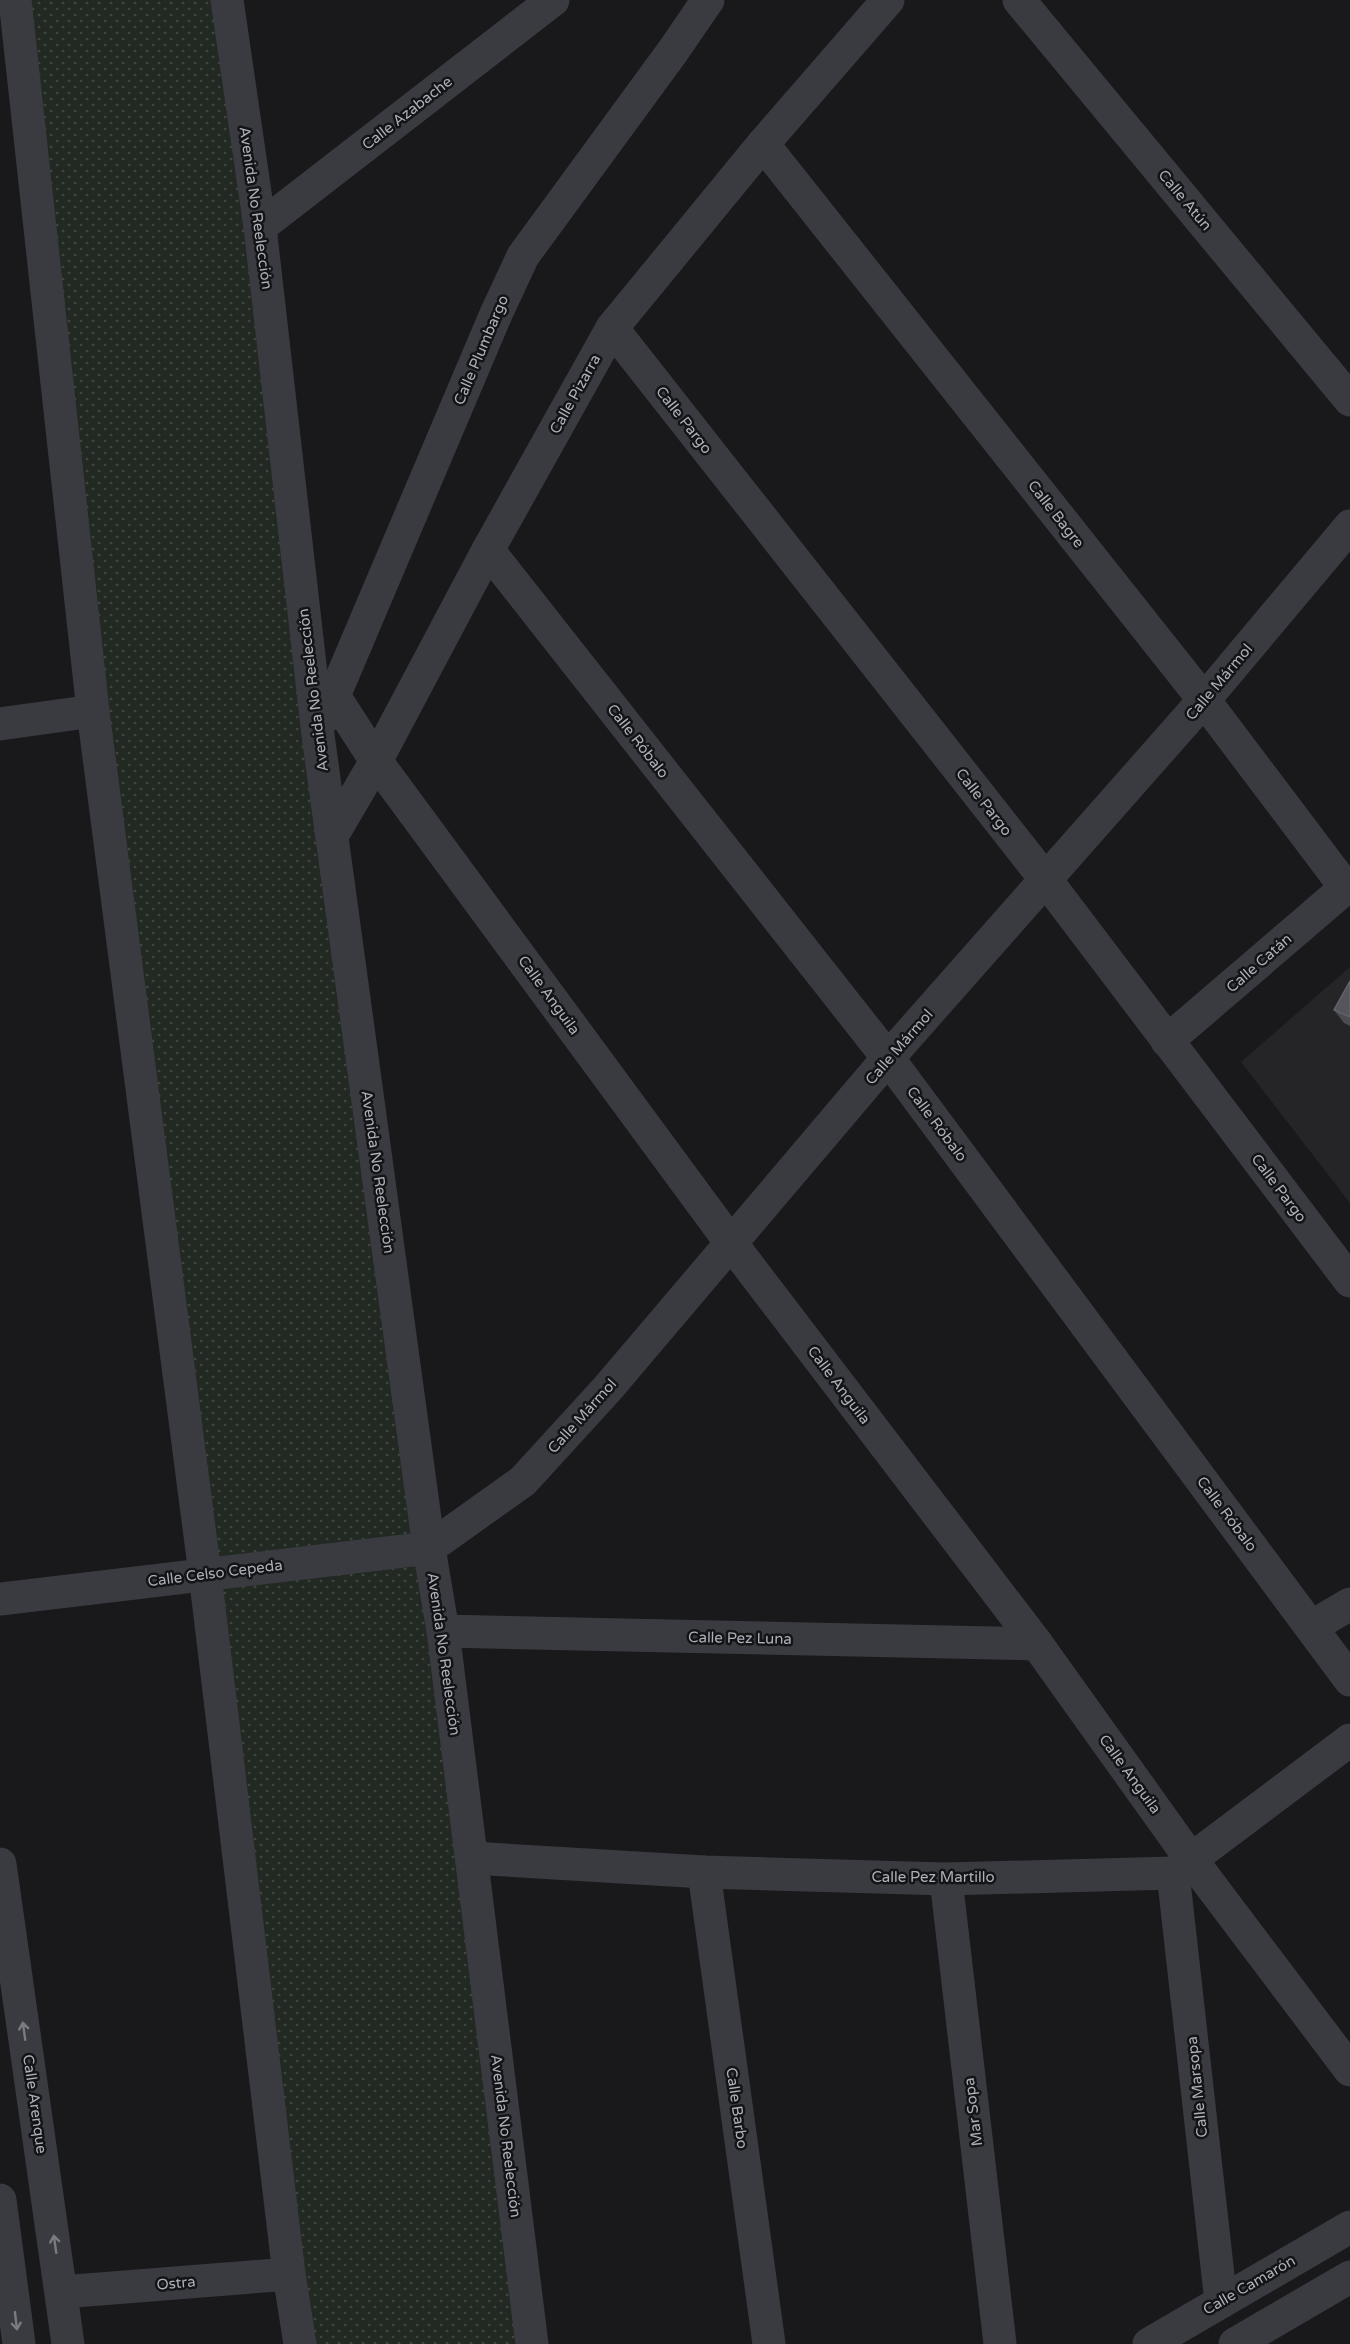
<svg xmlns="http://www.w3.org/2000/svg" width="1350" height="2344" viewBox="0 0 1350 2344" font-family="'Varela Round',sans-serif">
	<defs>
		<pattern id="grass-dots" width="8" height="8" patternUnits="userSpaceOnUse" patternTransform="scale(1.5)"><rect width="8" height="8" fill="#212922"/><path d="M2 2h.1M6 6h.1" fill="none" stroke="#3f4640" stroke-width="1.8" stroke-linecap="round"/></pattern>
	</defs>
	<rect width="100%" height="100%" fill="#19191b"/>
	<path fill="#252528" d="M1350,967v236l-109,-141z"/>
	<path fill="url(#grass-dots)" d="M11,0h211l310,2344h-232z"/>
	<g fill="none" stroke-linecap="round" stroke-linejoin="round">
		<g stroke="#3a3b40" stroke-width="33">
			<path d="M15,0l78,711 112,863 84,700 11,70"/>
			<path d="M227,0l33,227 58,508 111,813 14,83 89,713"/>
			<path d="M1019,0l331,400"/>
			<path d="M763,144l441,556 142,188"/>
			<path d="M260,227l293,-227"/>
			<path d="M612,328l434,552 304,401"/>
			<path d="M488,550l400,508 462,622"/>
			<path d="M334,696l42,65 355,482 306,401 153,214 160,212"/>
			<path d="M325,717l171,-403 27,-58 150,-205 35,-51"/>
			<path d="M0,724l93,-13"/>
			<path d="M332,836l44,-75 112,-211 124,-222 151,-184 125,-144"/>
			<path d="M1167,1041l183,-157"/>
			<path d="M0,1599l429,-51 94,-67 85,-93 280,-330 316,-358 146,-174"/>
			<path d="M1311,1627l39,-23"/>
			<path d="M443,1631l594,13"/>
			<path d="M472,1858l232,14 242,7 227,-6 177,-133"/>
			<path d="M0,1864l68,480"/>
			<path d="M704,1872l65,472"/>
			<path d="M1173,1873l48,429"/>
			<path d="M946,1879l54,465"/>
			<path d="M0,2200l19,144"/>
			<path d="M62,2292l227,-18"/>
			<path d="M1149,2344l201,-117"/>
			<path d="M1235,2344l115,-67"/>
		</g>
	</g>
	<path fill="#4a4c50" d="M1350,981v45l-6,-3 -10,-13z"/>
	<path fill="#55565c" stroke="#62646a" stroke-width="1.5" d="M1350,981v36l-16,-7z"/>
	<defs><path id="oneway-shaft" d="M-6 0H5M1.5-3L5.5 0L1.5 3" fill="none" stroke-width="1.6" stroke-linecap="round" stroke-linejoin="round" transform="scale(1.5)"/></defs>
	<g stroke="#787b84">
		<use href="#oneway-shaft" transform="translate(24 2031) rotate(-98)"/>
		<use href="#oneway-shaft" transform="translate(55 2244) rotate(-98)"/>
		<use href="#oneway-shaft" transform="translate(16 2321) rotate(83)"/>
	</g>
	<g text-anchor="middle" stroke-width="5" stroke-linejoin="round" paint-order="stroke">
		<g font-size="15" fill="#abb0bb" stroke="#141416">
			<text transform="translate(407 113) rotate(-38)" y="5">Calle Azabache</text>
			<text transform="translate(1185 200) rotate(50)" y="5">Calle Atún</text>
			<text transform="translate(256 208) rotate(82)" y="5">Avenida No Reelección</text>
			<text transform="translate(481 350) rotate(-67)" y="5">Calle Plumbargo</text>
			<text transform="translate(575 394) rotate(-61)" y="5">Calle Pizarra</text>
			<text transform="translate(684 420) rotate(52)" y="5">Calle Pargo</text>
			<text transform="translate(1056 514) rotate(52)" y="5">Calle Bagre</text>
			<text transform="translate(1219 682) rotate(-50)" y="5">Calle Mármol</text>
			<text transform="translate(313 690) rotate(-97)" y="5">Avenida No Reelección</text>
			<text transform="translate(638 741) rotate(52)" y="5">Calle Róbalo</text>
			<text transform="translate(984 802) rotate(52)" y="5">Calle Pargo</text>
			<text transform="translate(1259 963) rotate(-41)" y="5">Calle Catán</text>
			<text transform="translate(549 995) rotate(54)" y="5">Calle Anguila</text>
			<text transform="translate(899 1047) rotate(-49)" y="5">Calle Mármol</text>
			<text transform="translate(937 1124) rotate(53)" y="5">Calle Róbalo</text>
			<text transform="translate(378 1172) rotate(82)" y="5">Avenida No Reelección</text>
			<text transform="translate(1279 1188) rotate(53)" y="5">Calle Pargo</text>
			<text transform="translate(839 1385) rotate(53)" y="5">Calle Anguila</text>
			<text transform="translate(582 1416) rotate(-48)" y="5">Calle Mármol</text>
			<text transform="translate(1227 1514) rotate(53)" y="5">Calle Róbalo</text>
			<text transform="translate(215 1573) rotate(-7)" y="5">Calle Celso Cepeda</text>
			<text transform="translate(740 1638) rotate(1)" y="5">Calle Pez Luna</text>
			<text transform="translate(444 1654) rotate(82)" y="5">Avenida No Reelección</text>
			<text transform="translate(1130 1774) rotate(54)" y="5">Calle Anguila</text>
			<text x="933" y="1882">Calle Pez Martillo</text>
			<text transform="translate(1197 2087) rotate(-96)" y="5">Calle Marsopa</text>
			<text transform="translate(35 2104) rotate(82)" y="5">Calle Arenque</text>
			<text transform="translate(737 2108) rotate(82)" y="5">Calle Barbo</text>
			<text transform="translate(973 2112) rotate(-97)" y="5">Mar Sopa</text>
			<text transform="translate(506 2136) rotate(83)" y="5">Avenida No Reelección</text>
			<text transform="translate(176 2283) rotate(-5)" y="5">Ostra</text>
			<text transform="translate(1249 2285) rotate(-30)" y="5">Calle Camarón</text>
		</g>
	</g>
</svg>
